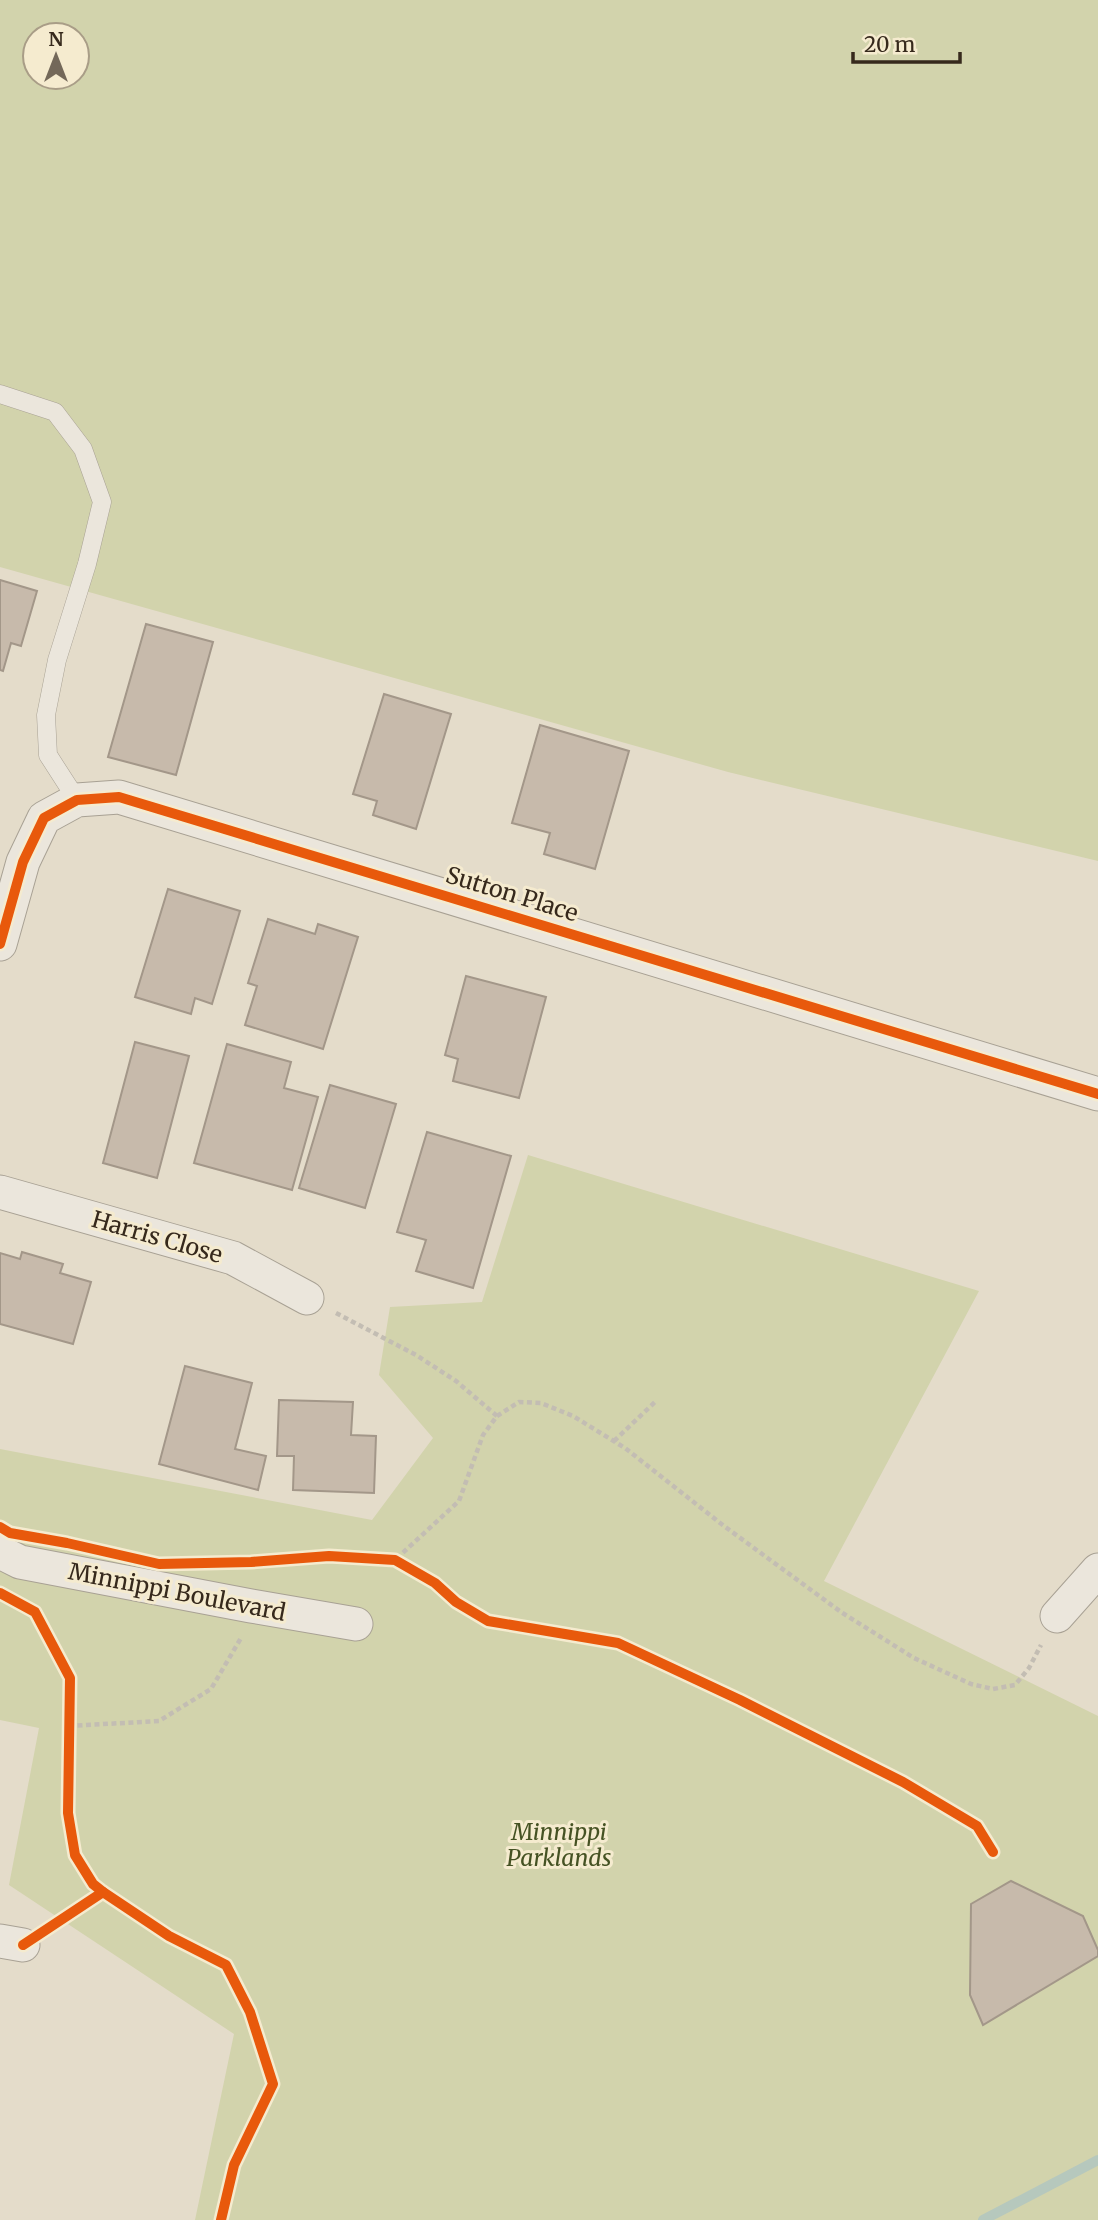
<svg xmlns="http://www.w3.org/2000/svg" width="1098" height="2220" viewBox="0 0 1098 2220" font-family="Merriweather,serif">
	<rect width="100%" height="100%" fill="#e4dcca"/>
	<g fill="#d2d3ac" fill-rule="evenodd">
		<path d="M0,0h1098v861l-370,-89 -728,-205zM35,35h42v42h-42z"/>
		<path d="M528,1155l451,136 -155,290 274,135v504h-903l39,-186 -225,-149 30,-157 -39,-8v-271l372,71 61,-82 -54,-63 11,-68 92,-5z"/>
	</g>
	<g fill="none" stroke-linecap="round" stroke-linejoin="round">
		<path stroke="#b6c8bd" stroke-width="10" d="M983,2220l115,-60"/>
	</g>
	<g fill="#c7baab" stroke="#a39789" stroke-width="2">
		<path d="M0,580l37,11 -16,55 -10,-3 -8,28 -3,-1z"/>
		<path d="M146,624l67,18 -37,133 -68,-18z"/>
		<path d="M384,694l67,20 -35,115 -43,-14 4,-14 -24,-7z"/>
		<path d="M540,725l89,26 -34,118 -51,-15 6,-21 -38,-10z"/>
		<path d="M168,889l72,22 -28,93 -17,-6 -4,16 -56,-17z"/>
		<path d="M268,919l47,15 3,-10 40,13 -35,112 -78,-24 12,-39 -9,-3z"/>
		<path d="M466,976l80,21 -27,101 -66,-17 5,-22 -13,-4z"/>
		<path d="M135,1042l54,14 -32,122 -54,-15z"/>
		<path d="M227,1044l64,18 -7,26 34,9 -26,93 -98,-27z"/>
		<path d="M330,1085l66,19 -31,104 -66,-20z"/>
		<path d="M427,1132l84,24 -38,132 -57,-17 10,-31 -29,-8z"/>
		<path d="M22,1252l41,12 -3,9 31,9 -18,62 -73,-20v-71l20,6z"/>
		<path d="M185,1366l67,17 -17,66 31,7 -8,34 -99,-26z"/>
		<path d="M279,1400l74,2 -2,33 25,1 -2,57 -81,-3 1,-34h-17z"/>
		<path d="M1011,1881l72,35 15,34v6l-115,69 -13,-30 1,-91z"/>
	</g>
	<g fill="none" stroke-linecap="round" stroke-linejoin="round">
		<defs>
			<path id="lane" d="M0,394l55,18 28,37 19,53 -15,62 -30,96 -11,55 2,40 29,45"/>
			<g id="street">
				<path d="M0,944l23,-82 21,-44 33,-18 42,-3 979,297"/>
				<path d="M0,1192l233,66 74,40"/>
				<path d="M0,1552l20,10 231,44 105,18"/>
				<path d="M1057,1616l41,-46"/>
				<path d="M0,1941l23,4"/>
			</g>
		</defs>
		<use href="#lane" stroke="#a8a194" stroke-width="19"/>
		<use href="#street" stroke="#a8a194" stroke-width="35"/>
		<g stroke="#c3bdb3" stroke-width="4.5" stroke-dasharray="5 3.5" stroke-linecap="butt">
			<path d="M336,1313l80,42 40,26 41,35 -14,19 -24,66 -64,59"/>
			<path d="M497,1416l22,-14 22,1 32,13 52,32 99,78 117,86 73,46 57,26 22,5 22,-4 14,-17 12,-23"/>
			<path d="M614,1441l41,-39"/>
			<path d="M69,1726l90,-5 52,-32 30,-51"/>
		</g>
		<use href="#lane" stroke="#ebe6dc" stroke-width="18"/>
		<use href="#street" stroke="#ebe6dc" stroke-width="33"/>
		<defs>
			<g id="cycleway">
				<path d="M0,944l23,-82 21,-44 33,-18 42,-3 979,297"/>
				<path d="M0,1527l10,6 57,10 92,21 92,-2 78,-6 66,4 40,23 21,19 32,19 130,22 122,57 163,82 74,44 16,26"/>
				<path d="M0,1593l35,19 35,66 -2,135 7,42 18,29 10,8 66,44 57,29 24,47 23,72 -39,81 -13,55"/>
				<path d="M23,1945l80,-53"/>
			</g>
		</defs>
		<use href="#cycleway" stroke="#f5ebcf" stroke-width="15"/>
		<use href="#cycleway" stroke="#e8590c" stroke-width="10"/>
	</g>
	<g text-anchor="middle" stroke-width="6" stroke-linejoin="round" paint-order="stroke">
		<g font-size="23" fill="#36291c" stroke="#f5ebcf">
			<text transform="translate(512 894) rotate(17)" y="8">Sutton Place</text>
			<text transform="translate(157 1237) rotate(16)" y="8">Harris Close</text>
			<text transform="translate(177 1592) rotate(11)" y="8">Minnippi Boulevard</text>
		</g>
		<g font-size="23" font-style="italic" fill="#455223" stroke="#f5ebcf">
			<text x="559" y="1840">Minnippi<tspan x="559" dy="26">Parklands</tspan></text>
		</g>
	</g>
	<g transform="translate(56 56)"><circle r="33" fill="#f5ebcf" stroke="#a99d87" stroke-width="2"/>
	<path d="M0-5L12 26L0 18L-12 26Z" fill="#736859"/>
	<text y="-10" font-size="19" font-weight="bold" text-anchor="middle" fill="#36291c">N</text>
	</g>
	<path d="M853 52v10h107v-10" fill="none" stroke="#36291c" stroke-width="3.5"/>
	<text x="864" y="52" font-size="21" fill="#36291c" stroke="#f5ebcf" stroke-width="5" paint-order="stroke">20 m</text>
</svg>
